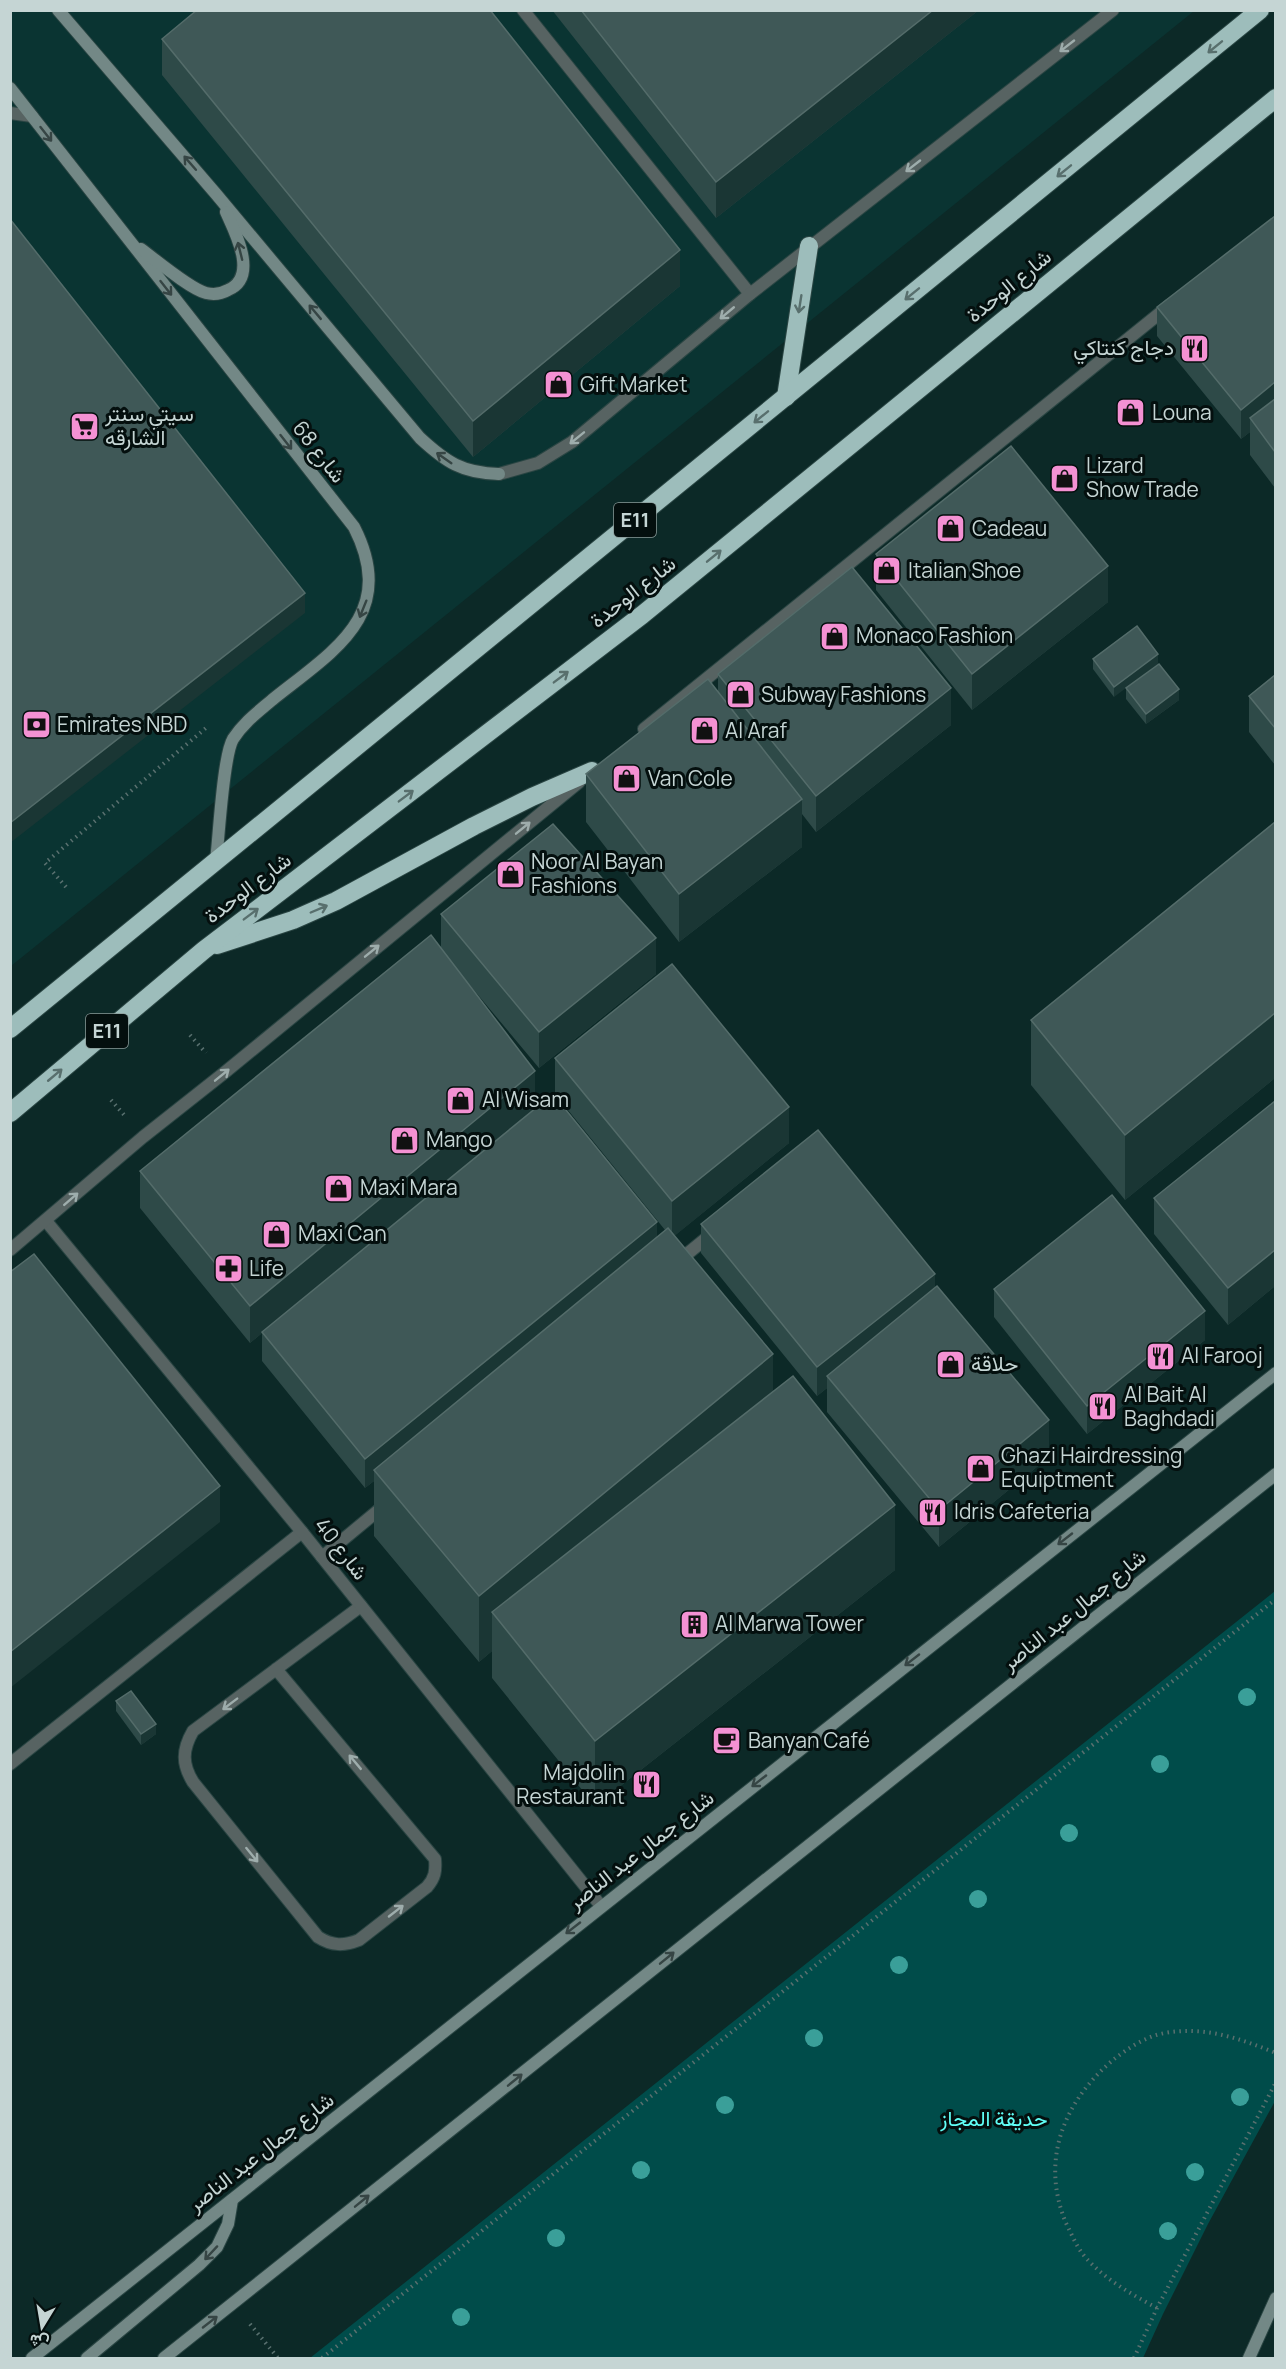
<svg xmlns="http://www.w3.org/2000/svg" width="1286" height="2369" viewBox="0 0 1286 2369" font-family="Manrope,Vazirmatn,sans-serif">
	<rect width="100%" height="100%" fill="#0c2927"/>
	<path fill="#0a3432" d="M11,11h1183l-1183,955z"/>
	<path fill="#004c4a" d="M1275,1591v510l-67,123 -45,90 -20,44h-833z"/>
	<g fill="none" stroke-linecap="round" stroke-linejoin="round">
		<defs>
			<g id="lane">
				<path d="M523,10l227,284"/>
				<path d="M10,113l22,3"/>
				<path d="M676,1263l38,-31"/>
				<path d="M322,1557l64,-53"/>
				<path d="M276,1669l159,190c1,12 0,19 -8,28l-68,53c-15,6 -27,6 -41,-3l-125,-155c-11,-18 -11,-32 0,-51l168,-125"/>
				<path d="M10,1764l292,-232"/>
			</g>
			<g id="street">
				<path d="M499,474l39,-11 34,-21 178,-148 363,-284"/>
				<path d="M644,729l526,-424"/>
				<path d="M46,1221l256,311 299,374"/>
				<path d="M10,1250l133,-113 81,-64 355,-291"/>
			</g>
			<g id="secondary">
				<path d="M58,10l158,184 204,244c26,24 42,35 79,36"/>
				<path d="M10,88l344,439c45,88 -21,124 -82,173 -14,12 -29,23 -39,39 -10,17 -14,97 -17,122"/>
				<path d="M141,249c15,11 49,40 65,44 8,2 15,1 22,-3 31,-13 7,-58 -2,-78"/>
				<path d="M32,2358l1244,-985"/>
				<path d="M87,2358l112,-93 18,-18 11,-23 4,-24"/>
				<path d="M164,2358l1112,-884"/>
				<path d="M1249,2358l27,-60"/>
			</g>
			<g id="highway">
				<path d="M786,397l23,-151"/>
				<path d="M217,945l76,-25 43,-19 138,-75 58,-29 60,-26"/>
				<path d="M10,1029l1250,-1019"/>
				<path d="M10,1113l194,-163 438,-335 634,-517"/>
			</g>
		</defs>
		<use href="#lane" stroke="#2a4543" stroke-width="14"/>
		<use href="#street" stroke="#2a4543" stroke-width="14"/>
		<use href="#secondary" stroke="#2a4543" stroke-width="14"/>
		<use href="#highway" stroke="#2a4543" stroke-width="20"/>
		<g stroke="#59706f" stroke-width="4" stroke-dasharray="1.5 4.5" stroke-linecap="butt">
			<path d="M66,887l-21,-24 161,-135"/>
			<path d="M190,1035l16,18"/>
			<path d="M111,1100l14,16"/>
			<path d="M1157,2308c-26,-14 -51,-28 -71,-50 -9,-10 -14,-23 -20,-35 -26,-62 -3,-121 47,-163 14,-11 33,-24 52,-27 39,-7 74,5 111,20"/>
			<path d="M250,2324l28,34"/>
			<path d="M322,2358l954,-759"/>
			<path d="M1134,2358l23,-50 119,-226"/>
		</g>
		<use href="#lane" stroke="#576362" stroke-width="12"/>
		<use href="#street" stroke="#576362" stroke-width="12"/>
		<use href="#secondary" stroke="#738886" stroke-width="12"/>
		<use href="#highway" stroke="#9dbdbb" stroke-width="18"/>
	</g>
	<g fill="#3a9f99">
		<circle cx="1247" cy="1697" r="9"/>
		<circle cx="1160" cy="1764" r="9"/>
		<circle cx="1069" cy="1833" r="9"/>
		<circle cx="978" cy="1899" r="9"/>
		<circle cx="899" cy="1965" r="9"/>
		<circle cx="814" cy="2038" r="9"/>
		<circle cx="1240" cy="2097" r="9"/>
		<circle cx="725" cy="2105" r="9"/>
		<circle cx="641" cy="2170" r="9"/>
		<circle cx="1195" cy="2172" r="9"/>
		<circle cx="1168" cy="2231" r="9"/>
		<circle cx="556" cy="2238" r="9"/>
		<circle cx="461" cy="2317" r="9"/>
	</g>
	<g fill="#2e4a48">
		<path d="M552,10h427l-263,208z"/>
		<path d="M162,39l518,247 -207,171 -311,-382z"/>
		<path d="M1275,216v272l-25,-33v-23l-9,7 -84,-103v-29z"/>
		<path d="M876,554l232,48 -136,108 -96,-120z"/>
		<path d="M1137,626l-23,71 -21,-28v-10z"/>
		<path d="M718,674l233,51 -135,107 -14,-18v33l-123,95 -93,-120v-48l132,-82z"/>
		<path d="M1275,675v90l-26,-33v-36z"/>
		<path d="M1126,688l53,12 -33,24 -20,-25z"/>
		<path d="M1275,822v256l-150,122 -94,-115v-65z"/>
		<path d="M441,914l215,60 -117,94 -71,-85 67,125 -127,105 249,24 8,-7 -110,-136v-36l234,85 -115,93 99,156 122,178 -300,236 -103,-128v-27l-13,11 -105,-126v-55l-9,7 -103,-127v-28l-12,10 -110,-135v-37l301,-224z"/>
		<path d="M1275,1101v185l-47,39 -74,-91v-36z"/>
		<path d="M701,1224l234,64 114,169 -110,90 -112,-135v-24l-10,8 -116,-143z"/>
		<path d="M994,1289l211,51 -118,94 -93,-117z"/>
		<path d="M116,1701l40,33 -15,11 -25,-34z"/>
	</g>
	<g fill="#1a3634">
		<path d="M933,10h46l-263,208v-36z"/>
		<path d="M680,250v36l-207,171v-36z"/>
		<path d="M1275,382v29l-25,7v14l-9,7v-29z"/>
		<path d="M1108,566v36l-136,108v-36z"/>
		<path d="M305,593v20l-295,230v-20z"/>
		<path d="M1158,654v10l-44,33v-10z"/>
		<path d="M951,688v37l-135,107v-36z"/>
		<path d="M1179,689v11l-33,24v-10z"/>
		<path d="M802,799v48l-123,95v-48z"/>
		<path d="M656,938v36l-117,94v-36z"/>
		<path d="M1275,1013v65l-150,122v-65z"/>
		<path d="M535,1071v37l-285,235v-37z"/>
		<path d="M789,1107v36l-117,95v-37z"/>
		<path d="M657,1222v29l-283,219v11l-9,7v-29z"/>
		<path d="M1275,1250v36l-47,39v-37z"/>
		<path d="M935,1274v28l-108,74v12l-10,8v-29z"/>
		<path d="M1205,1311v29l-118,94v-28z"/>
		<path d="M773,1354v65l-281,193v39l-13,11v-66z"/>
		<path d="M1049,1420v37l-110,90v-37z"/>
		<path d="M220,1486v36l-210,166v-36z"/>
		<path d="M895,1505v65l-300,236v-65z"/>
		<path d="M156,1724v10l-15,11v-11z"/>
	</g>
	<g fill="#3f5857" stroke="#546c6a" stroke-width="1.5">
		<path d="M197,10h293l190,240 -207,171 -311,-382z"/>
		<path d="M581,10h352l-217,172z"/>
		<path d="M1275,216v166l-34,28 -84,-103z"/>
		<path d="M10,219l295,374 -295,230z"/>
		<path d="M1275,399v53l-25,-34z"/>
		<path d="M1011,446l97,120 -136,108 -96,-120z"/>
		<path d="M852,567l99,121 -135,108 -98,-122z"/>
		<path d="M1137,626l21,28 -44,33 -21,-28z"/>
		<path d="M1159,664l20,25 -33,25 -20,-26z"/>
		<path d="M1275,675v53l-26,-32z"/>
		<path d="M708,679l94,120 -123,95 -93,-120z"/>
		<path d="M1275,822v191l-150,122 -94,-115z"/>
		<path d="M553,824l103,114 -117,94 -98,-118z"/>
		<path d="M431,935l104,136 -285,235 -110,-135z"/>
		<path d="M672,964l117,143 -117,94 -117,-143z"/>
		<path d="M553,1094l104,128 -292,237 -103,-127z"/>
		<path d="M1275,1101v149l-47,38 -74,-90z"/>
		<path d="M818,1130l117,144 -118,93 -116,-143z"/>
		<path d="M1112,1195l93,116 -118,95 -93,-117z"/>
		<path d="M668,1228l105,126 -294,242 -105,-126z"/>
		<path d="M34,1254l186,232 -210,166v-380z"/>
		<path d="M937,1286l112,134 -110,90 -112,-134z"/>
		<path d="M793,1376l102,129 -300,236 -103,-129z"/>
		<path d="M131,1691l25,33 -15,10 -25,-33z"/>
	</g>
	<defs><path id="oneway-shaft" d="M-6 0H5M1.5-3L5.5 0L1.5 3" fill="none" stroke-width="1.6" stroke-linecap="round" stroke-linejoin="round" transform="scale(1.5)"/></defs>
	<g stroke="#9eadac">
		<use href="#oneway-shaft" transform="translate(1067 46) rotate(142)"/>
		<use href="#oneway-shaft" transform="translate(913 166) rotate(142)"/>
		<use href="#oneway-shaft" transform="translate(727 313) rotate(140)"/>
		<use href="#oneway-shaft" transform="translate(577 438) rotate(141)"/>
		<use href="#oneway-shaft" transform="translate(523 828) rotate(-39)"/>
		<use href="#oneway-shaft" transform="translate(372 951) rotate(-39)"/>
		<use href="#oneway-shaft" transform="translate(222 1075) rotate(-39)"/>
		<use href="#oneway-shaft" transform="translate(71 1199) rotate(-41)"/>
		<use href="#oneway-shaft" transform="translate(230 1704) rotate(143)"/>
		<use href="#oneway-shaft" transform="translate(355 1762) rotate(-130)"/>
		<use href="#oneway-shaft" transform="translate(252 1855) rotate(51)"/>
		<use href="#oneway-shaft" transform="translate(396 1911) rotate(-38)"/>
	</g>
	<g stroke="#586f6d">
		<use href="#oneway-shaft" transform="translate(1215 47) rotate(141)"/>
		<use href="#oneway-shaft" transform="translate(1064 171) rotate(141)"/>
		<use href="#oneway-shaft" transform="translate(912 294) rotate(141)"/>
		<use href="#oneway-shaft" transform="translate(800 304) rotate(99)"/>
		<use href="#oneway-shaft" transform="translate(761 417) rotate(141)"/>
		<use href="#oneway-shaft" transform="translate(714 556) rotate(-39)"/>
		<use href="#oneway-shaft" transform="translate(561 677) rotate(-37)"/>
		<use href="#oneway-shaft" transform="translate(406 796) rotate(-37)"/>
		<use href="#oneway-shaft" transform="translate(319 909) rotate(-23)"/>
		<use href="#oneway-shaft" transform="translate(251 914) rotate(-37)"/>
		<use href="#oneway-shaft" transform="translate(55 1075) rotate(-40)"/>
	</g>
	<g stroke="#364544">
		<use href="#oneway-shaft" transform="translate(46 134) rotate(52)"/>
		<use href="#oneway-shaft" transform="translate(190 163) rotate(-131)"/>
		<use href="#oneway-shaft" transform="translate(240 251) rotate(-104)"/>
		<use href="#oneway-shaft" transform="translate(166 288) rotate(52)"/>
		<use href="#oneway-shaft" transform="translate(315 312) rotate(-130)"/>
		<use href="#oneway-shaft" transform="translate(286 442) rotate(52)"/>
		<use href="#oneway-shaft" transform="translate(444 458) rotate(-145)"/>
		<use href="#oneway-shaft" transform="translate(363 609) rotate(112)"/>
		<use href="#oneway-shaft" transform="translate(1065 1539) rotate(142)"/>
		<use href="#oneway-shaft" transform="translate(912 1660) rotate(142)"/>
		<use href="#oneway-shaft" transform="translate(759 1781) rotate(142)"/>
		<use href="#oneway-shaft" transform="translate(573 1928) rotate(142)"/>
		<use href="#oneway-shaft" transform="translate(667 1958) rotate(-39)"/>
		<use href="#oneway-shaft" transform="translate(515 2080) rotate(-39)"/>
		<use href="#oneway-shaft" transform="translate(362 2201) rotate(-39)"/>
		<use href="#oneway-shaft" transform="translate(211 2253) rotate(133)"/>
		<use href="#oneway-shaft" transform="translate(210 2322) rotate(-38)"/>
	</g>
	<defs>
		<symbol id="restaurant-square" viewBox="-11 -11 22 22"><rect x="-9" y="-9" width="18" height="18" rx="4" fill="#f491d3" stroke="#040f0e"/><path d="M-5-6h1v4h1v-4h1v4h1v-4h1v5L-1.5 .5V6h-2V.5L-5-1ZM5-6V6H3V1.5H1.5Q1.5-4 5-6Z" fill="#111"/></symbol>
		<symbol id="shop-square" viewBox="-11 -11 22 22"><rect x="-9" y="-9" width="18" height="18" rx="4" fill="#f491d3" stroke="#040f0e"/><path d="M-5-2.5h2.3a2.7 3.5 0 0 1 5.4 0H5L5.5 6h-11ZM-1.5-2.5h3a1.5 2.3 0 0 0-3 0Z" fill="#111"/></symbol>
		<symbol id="supermarket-square" viewBox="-11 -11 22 22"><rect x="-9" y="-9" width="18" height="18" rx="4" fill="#f491d3" stroke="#040f0e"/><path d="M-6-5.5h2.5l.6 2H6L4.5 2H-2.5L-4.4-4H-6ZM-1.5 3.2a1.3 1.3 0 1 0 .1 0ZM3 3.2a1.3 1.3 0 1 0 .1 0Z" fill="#111"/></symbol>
		<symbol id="bank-square" viewBox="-11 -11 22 22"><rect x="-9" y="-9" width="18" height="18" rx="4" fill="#f491d3" stroke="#040f0e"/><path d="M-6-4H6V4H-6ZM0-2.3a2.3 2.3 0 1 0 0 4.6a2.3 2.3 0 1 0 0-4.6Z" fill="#111"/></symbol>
		<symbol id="pharmacy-square" viewBox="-11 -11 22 22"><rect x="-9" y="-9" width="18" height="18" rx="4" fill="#f491d3" stroke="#040f0e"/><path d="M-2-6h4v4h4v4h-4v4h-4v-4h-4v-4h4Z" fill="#111"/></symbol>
		<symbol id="building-square" viewBox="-11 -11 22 22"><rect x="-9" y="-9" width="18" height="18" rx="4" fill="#f491d3" stroke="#040f0e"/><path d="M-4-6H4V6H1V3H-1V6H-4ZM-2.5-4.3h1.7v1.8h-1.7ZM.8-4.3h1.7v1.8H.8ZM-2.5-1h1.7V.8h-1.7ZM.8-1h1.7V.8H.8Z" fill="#111"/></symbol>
		<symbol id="cafe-square" viewBox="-11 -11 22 22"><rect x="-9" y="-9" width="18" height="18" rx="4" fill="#f491d3" stroke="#040f0e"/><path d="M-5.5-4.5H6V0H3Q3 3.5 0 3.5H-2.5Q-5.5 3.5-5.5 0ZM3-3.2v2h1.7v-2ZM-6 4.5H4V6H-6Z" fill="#111"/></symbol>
	</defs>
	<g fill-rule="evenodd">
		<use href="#restaurant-square" x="1178" y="332" width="33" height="33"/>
		<use href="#shop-square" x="542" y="368" width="33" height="33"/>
		<use href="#shop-square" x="1114" y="396" width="33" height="33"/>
		<use href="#supermarket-square" x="68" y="410" width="33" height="33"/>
		<use href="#shop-square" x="1048" y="462" width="33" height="33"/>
		<use href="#shop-square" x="934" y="512" width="33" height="33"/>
		<use href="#shop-square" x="870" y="554" width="33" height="33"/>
		<use href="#shop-square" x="818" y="620" width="33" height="33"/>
		<use href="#shop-square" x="724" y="678" width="33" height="33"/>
		<use href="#bank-square" x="20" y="708" width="33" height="33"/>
		<use href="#shop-square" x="688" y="714" width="33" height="33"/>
		<use href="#shop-square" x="610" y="762" width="33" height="33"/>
		<use href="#shop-square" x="494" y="858" width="33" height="33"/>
		<use href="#shop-square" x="444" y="1084" width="33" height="33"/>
		<use href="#shop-square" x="388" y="1124" width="33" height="33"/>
		<use href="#shop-square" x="322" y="1172" width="33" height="33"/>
		<use href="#shop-square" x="260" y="1218" width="33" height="33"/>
		<use href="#pharmacy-square" x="212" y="1252" width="33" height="33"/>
		<use href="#restaurant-square" x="1144" y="1340" width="33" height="33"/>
		<use href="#shop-square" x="934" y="1348" width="33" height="33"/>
		<use href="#restaurant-square" x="1086" y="1390" width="33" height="33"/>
		<use href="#shop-square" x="964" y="1452" width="33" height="33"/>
		<use href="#restaurant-square" x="916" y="1496" width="33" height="33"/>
		<use href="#building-square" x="678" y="1608" width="33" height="33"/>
		<use href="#cafe-square" x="710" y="1724" width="33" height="33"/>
		<use href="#restaurant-square" x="630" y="1768" width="33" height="33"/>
	</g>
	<g text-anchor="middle" stroke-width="6" stroke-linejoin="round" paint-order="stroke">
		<g fill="#040f0e" stroke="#8b9a99" stroke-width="1.5">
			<rect x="614" y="503" width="42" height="34" rx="4.5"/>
			<rect x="86" y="1014" width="42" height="34" rx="4.5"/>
		</g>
		<g font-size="20" font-weight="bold" fill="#c5d5d4">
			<text x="635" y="527">E11</text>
			<text x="107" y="1038">E11</text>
		</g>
		<g font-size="21" fill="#c5d5d4" stroke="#040f0e">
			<text transform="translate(1009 286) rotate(-39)" y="7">شارع الوحدة</text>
			<text transform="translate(319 452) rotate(52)" y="7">شارع 68</text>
			<text transform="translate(633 592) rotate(-38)" y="7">شارع الوحدة</text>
			<text transform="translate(248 888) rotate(-37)" y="7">شارع الوحدة</text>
			<text transform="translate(341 1549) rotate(52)" y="7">شارع 40</text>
			<text transform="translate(1074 1610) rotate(-39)" y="7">شارع جمال عبد الناصر</text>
			<text transform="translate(641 1850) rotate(-38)" y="7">شارع جمال عبد الناصر</text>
			<text transform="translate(261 2152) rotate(-38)" y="7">شارع جمال عبد الناصر</text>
		</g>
		<g font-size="21" fill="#c5d5d4" stroke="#040f0e" text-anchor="start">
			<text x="1174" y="355" text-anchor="end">دجاج كنتاكي</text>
			<text x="580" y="392">Gift Market</text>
			<text x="1152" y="420">Louna</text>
			<text x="105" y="421">سيتي سنتر<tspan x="105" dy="24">الشارقه</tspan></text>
			<text x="1086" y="473">Lizard<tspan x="1086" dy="24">Show Trade</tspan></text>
			<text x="972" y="536">Cadeau</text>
			<text x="908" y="578">Italian Shoe</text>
			<text x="856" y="643">Monaco Fashion</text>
			<text x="761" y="702">Subway Fashions</text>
			<text x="57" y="732">Emirates NBD</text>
			<text x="725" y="738">Al Araf</text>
			<text x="648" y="786">Van Cole</text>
			<text x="531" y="869">Noor Al Bayan<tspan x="531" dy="24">Fashions</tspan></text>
			<text x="482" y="1107">Al Wisam</text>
			<text x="426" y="1147">Mango</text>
			<text x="360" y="1195">Maxi Mara</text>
			<text x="298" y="1241">Maxi Can</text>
			<text x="249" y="1276">Life</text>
			<text x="1181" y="1363">Al Farooj</text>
			<text x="971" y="1371">حلاقة</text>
			<text x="1124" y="1402">Al Bait Al<tspan x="1124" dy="24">Baghdadi</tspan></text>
			<text x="1001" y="1463">Ghazi Hairdressing<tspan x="1001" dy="24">Equiptment</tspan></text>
			<text x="954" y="1519">Idris Cafeteria</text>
			<text x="715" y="1631">Al Marwa Tower</text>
			<text x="748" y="1748">Banyan Café</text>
			<text x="625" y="1780" text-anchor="end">Majdolin<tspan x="625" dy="24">Restaurant</tspan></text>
		</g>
		<g font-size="21" fill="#60fff7" stroke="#040f0e">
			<text x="994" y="2126">حديقة المجاز</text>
		</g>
	</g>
	<rect width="1286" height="2369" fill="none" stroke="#c5d5d4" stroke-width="24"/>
	<g transform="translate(42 2327) rotate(191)" stroke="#040f0e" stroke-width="4.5" paint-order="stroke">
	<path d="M0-4.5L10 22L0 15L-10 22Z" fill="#c5d5d4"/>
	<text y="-9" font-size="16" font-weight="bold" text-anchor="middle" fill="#c5d5d4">ش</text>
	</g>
</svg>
